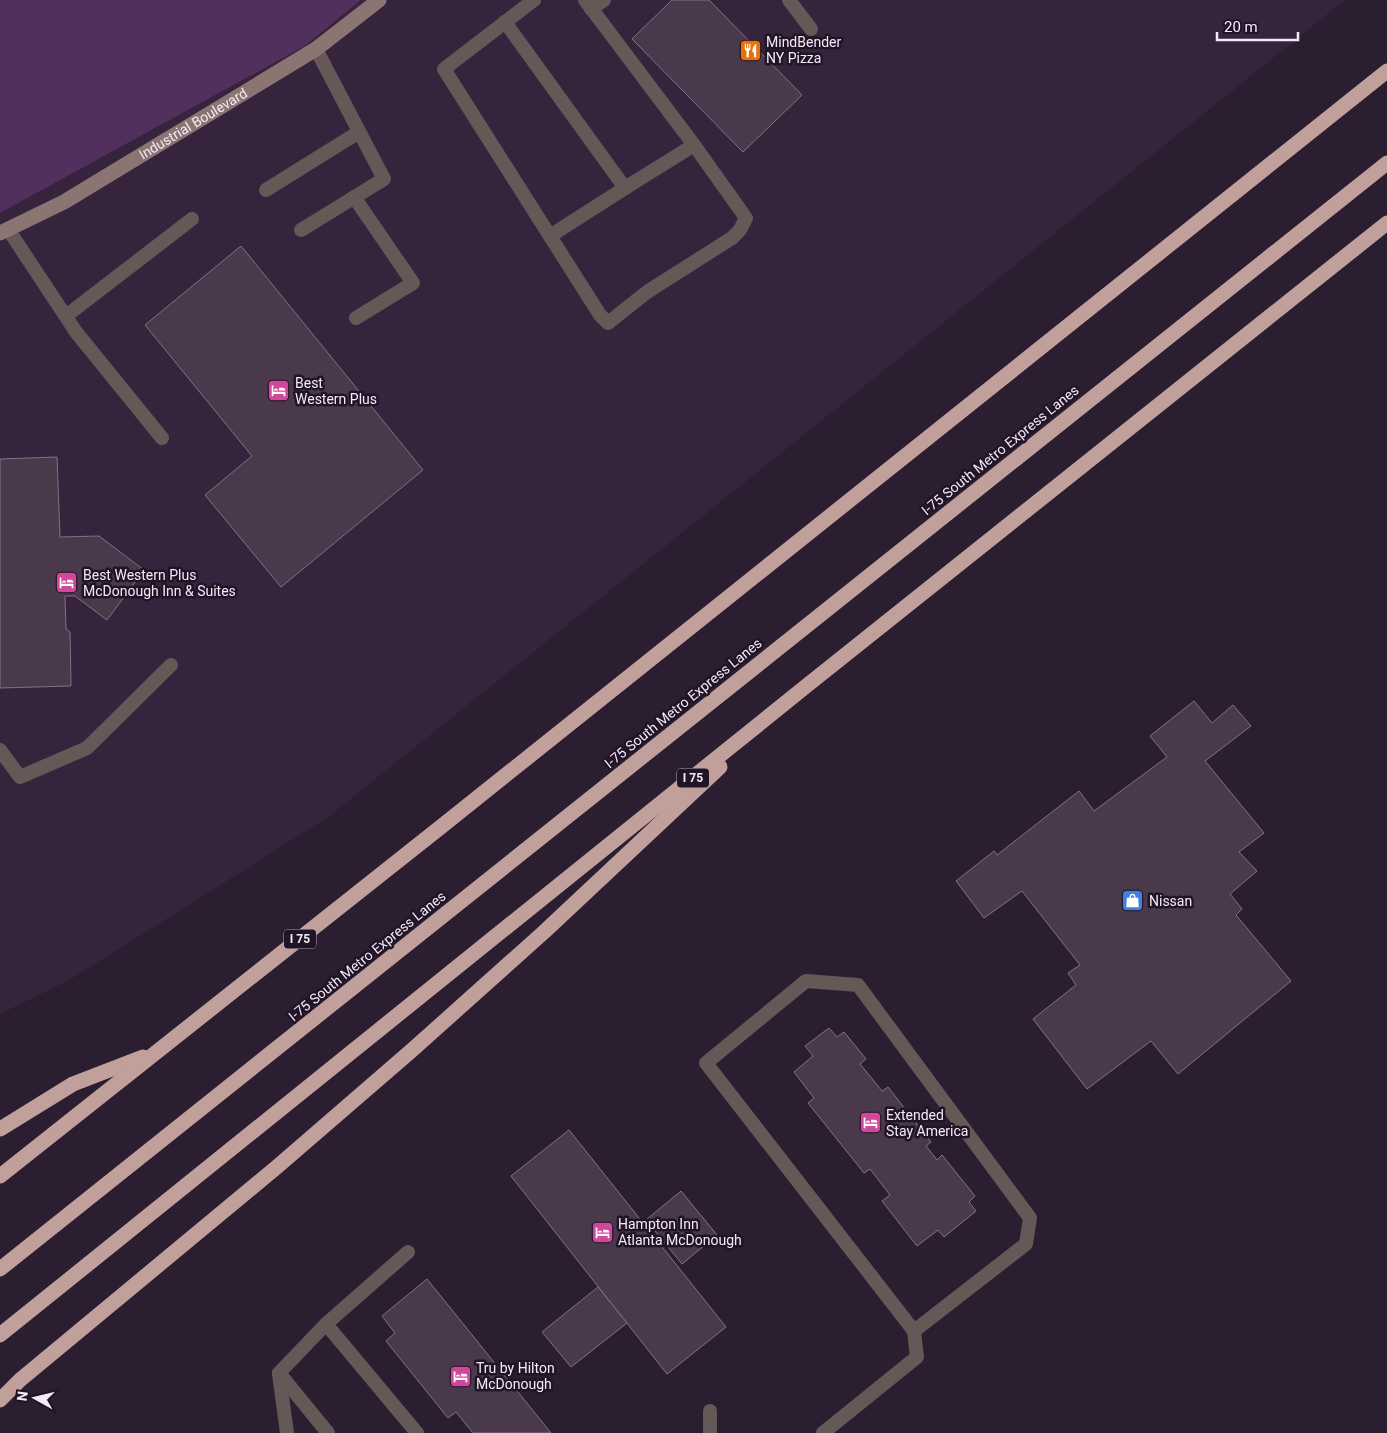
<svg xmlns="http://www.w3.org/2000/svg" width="1387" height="1433" viewBox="0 0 1387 1433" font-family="Roboto,sans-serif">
	<rect width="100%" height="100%" fill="#2c1e31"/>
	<path fill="#36243d" d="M361,0h984l-1017,817 -257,162 -71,35v-801l305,-167z"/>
	<path fill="#51305d" d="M0,0h361l-56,46 -305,167z"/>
	<g fill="#4a384b" stroke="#857186">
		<path d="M672,0h37l93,95 -59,57 -111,-113z"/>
		<path d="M241,246l182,224 -142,117 -76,-92 47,-39 -107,-131z"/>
		<path d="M57,457l3,80 39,-1 45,34 -37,50 -32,-24h-10l1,33 4,3 1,54 -71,2v-229z"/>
		<path d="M1194,701l18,22 21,-18 18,21 -46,35 59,72 -25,19 18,19 -27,23 12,15 -6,6 55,66 -113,93 -27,-33 -64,48 -54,-70 43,-34 -8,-12 12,-8 -58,-74 -38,27 -28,-37 38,-30 3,4 82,-64 15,20 73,-54 -17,-21z"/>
		<path d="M829,1028l8,9 7,-5 22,27 -6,5 22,27 6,-4 43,55 -5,4 11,14 5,-5 33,41 -6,6 7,9 -32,26 -6,-7 -21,16 -35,-45 8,-6 -20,-26 -6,4 -56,-70 6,-5 -20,-26 19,-16 -8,-10z"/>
		<path d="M569,1130l157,197 -59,47 -156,-198z"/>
		<path d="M681,1191l36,44 -35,29 -36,-44z"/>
		<path d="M427,1279l124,154h-78l-17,-21 -8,6 -62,-77 9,-8 -13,-17z"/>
		<path d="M598,1287l29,36 -56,44 -29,-35z"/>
	</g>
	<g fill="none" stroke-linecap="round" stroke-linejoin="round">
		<g stroke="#665857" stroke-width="14">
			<path d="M534,0l-90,69 156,246 8,8 39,-31 85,-54 8,-8 6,-12 -52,-73 -109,-145"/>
			<path d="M789,0l22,29"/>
			<path d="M591,9l13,-9"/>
			<path d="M505,22l120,166 -75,48"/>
			<path d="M625,188l69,-43"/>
			<path d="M266,190l93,-58"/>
			<path d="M354,197l59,86 -57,35"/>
			<path d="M8,229l68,103 86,106"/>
			<path d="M301,230l83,-51 -68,-130"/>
			<path d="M66,316l126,-97"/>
			<path d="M0,750l20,27 67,-29 84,-83"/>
			<path d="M326,1324l91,109"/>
			<path d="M279,1373l47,-49 82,-72"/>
			<path d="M279,1373l49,60"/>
			<path d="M279,1374l8,59"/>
			<path d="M710,1433v-22"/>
			<path d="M823,1433l94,-76 -3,-26 -208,-268 100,-82 52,4 172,233 -4,26 -112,87"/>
		</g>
		<path stroke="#8b7573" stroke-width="15" id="s1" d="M0,233l64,-31 252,-153 63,-49"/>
		<g stroke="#c1a09c" stroke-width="15">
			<path d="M0,1129l73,-45 70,-27"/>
			<path d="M0,1176l442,-350 945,-755"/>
			<path d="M0,1269l1387,-1106"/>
			<path d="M0,1335l805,-648 582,-464"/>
			<path d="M0,1400l20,-20 258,-214 133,-115 133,-119 176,-165"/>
		</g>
	</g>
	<defs>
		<symbol id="restaurant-square" viewBox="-11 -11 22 22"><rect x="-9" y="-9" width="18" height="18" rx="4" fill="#e8710a" stroke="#221427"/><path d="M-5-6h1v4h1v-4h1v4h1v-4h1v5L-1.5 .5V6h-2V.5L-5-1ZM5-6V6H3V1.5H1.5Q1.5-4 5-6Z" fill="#fff"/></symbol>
		<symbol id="hotel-square" viewBox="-11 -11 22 22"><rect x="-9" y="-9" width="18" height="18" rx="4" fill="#d1479c" stroke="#221427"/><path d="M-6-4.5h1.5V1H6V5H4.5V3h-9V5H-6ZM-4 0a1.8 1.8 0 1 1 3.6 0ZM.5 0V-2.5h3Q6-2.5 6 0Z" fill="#fff"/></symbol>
		<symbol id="shop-square" viewBox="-11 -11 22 22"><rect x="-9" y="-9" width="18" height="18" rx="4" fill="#3f7fe0" stroke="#221427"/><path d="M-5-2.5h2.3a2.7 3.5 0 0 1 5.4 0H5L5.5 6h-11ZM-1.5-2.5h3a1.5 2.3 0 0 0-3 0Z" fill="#fff"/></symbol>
	</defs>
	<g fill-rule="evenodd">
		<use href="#restaurant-square" x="738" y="38" width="25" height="25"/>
		<use href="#hotel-square" x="266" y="378" width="25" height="25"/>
		<use href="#hotel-square" x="54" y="570" width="25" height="25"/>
		<use href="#shop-square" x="1120" y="888" width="25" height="25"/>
		<use href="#hotel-square" x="858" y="1110" width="25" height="25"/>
		<use href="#hotel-square" x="590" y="1220" width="25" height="25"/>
		<use href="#hotel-square" x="448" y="1364" width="25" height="25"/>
	</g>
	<g text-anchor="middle" stroke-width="5" stroke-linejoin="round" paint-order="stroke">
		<g fill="#221427" stroke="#b5aab9" stroke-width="1">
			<rect x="677" y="768.5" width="32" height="19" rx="4"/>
			<rect x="284" y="929.5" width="32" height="19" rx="4"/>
		</g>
		<g font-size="12" font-weight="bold" fill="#f4eaf7">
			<text x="693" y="782">I 75</text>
			<text x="300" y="943">I 75</text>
		</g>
		<g font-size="14" fill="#f4eaf7" stroke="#221427" text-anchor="start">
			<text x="766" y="47">MindBender<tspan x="766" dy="16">NY Pizza</tspan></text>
			<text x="295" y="388">Best<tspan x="295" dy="16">Western Plus</tspan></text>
			<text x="83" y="580">Best Western Plus<tspan x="83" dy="16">McDonough Inn &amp; Suites</tspan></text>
			<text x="1149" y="906">Nissan</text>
			<text x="886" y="1120">Extended<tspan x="886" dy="16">Stay America</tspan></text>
			<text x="618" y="1229">Hampton Inn<tspan x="618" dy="16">Atlanta McDonough</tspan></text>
			<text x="476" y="1373">Tru by Hilton<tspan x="476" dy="16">McDonough</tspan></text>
		</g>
		<g font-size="14" fill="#f4eaf7" stroke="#221427">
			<text dy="5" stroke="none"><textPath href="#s1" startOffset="222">Industrial Boulevard</textPath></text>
			<text transform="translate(1000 450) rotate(-39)" y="5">I-75 South Metro Express Lanes</text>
			<text transform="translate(683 703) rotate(-39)" y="5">I-75 South Metro Express Lanes</text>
			<text transform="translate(367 956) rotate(-39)" y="5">I-75 South Metro Express Lanes</text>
		</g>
	</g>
	<g transform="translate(35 1398) rotate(278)" stroke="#221427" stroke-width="4" paint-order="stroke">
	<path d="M0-4L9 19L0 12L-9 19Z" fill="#f4eaf7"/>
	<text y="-8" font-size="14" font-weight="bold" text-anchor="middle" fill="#f4eaf7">N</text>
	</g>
	<path d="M1217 32v8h81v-8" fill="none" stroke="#f4eaf7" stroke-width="2.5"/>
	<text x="1224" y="32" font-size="15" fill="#f4eaf7" stroke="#221427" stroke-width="4" paint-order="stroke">20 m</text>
</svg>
